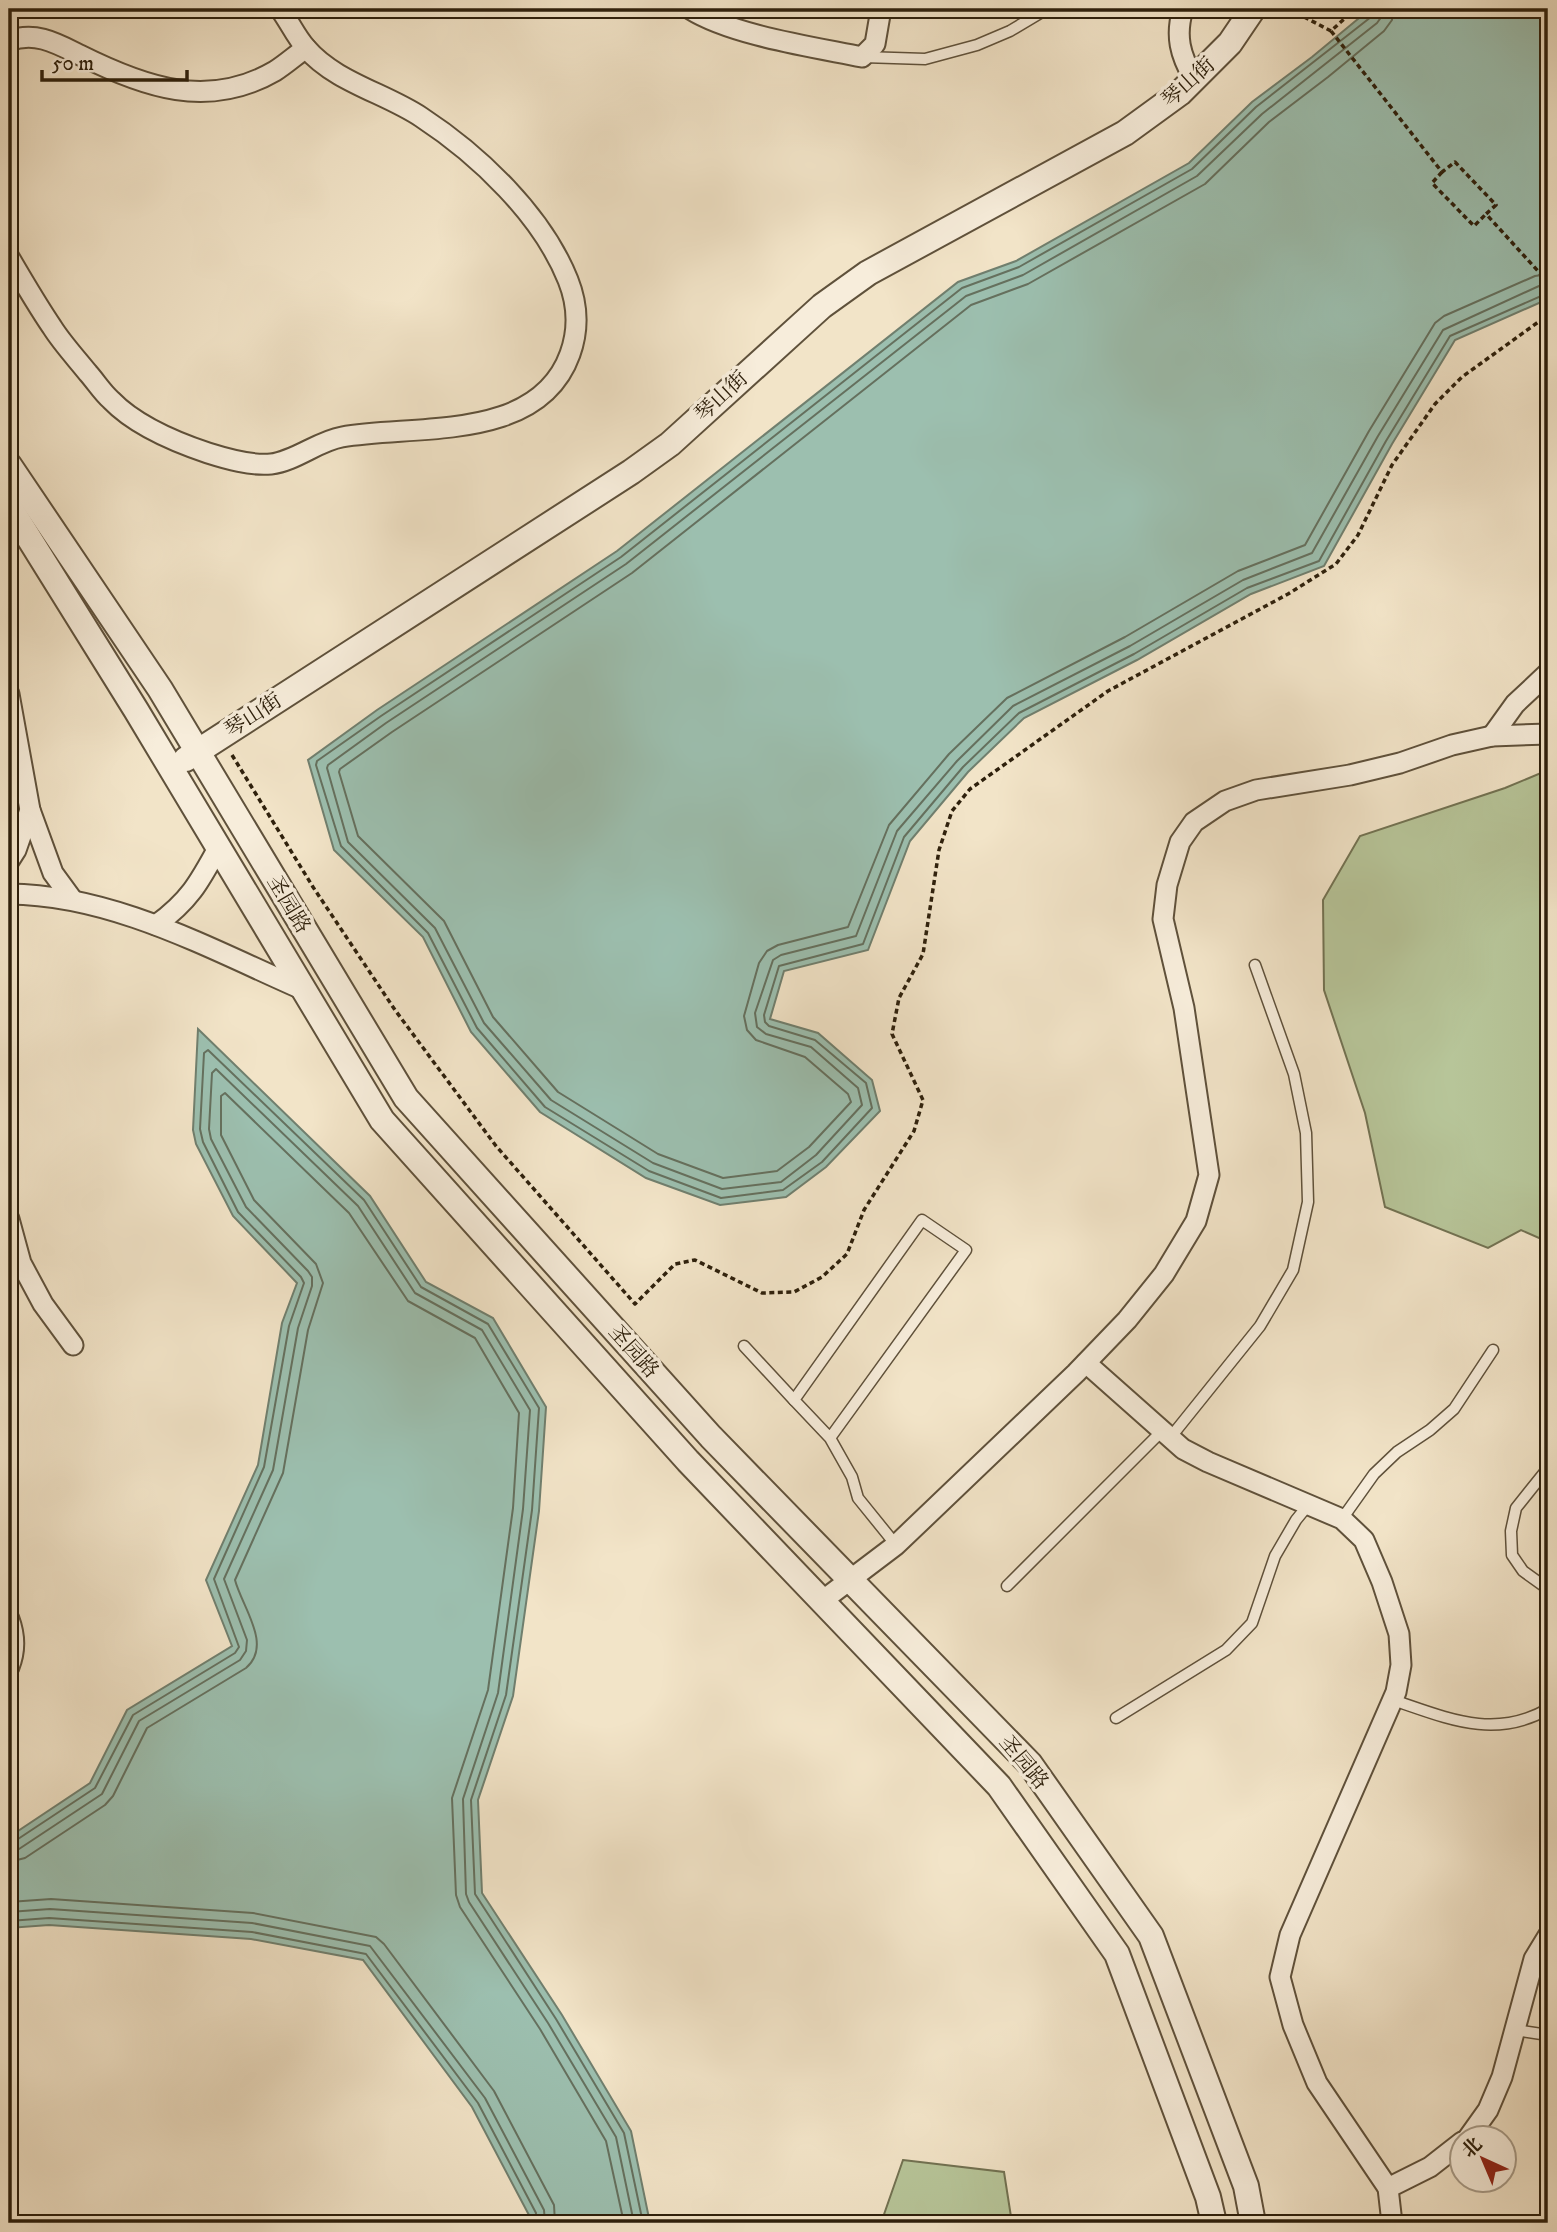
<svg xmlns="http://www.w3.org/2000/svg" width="1557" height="2232" viewBox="0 0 1557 2232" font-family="'IM FELL DW Pica','Noto Serif SC',serif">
	<rect width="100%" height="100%" fill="#f2e4c8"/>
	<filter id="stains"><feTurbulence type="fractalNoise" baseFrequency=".00286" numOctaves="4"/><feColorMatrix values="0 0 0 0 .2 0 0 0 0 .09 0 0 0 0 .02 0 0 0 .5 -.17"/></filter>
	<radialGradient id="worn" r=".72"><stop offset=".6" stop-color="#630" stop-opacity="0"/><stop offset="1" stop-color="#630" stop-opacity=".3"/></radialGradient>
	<g fill="#b7c599" stroke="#727252" stroke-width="2">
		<path d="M1548,770v472l-27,-12 -33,18 -103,-41 -20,-94 -41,-123 -1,-90 37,-64 145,-48z"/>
		<path d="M903,2160l101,12 8,51h-131z"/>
	</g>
	<g fill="#9cbfaf" stroke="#707f6e" stroke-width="2">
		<path d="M1370,9h178v290l-93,41 -63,104 -68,122 -73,28 -114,66 -113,58 -56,54 -58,69 -42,109 -84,21 -14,48 48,14 54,47 8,31 -54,56 -40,30 -66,8 -74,-27 -106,-66 -69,-80 -48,-95 -89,-87 -26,-90 69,-50 240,-159 341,-269 58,-21 173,-98 63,-61 60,-45z"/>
		<path d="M198,1029l172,167 56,86 67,36 53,89 -7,104 -26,185 -35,104 4,93 80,122 69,116 19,92h-124l4,-6 -58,-110 -109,-147 -112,-21 -202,-14 -40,3v-91l81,-54 37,-73 105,-64 -26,-66 52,-115 24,-142 15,-40 -64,-67 -37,-72 -3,-14z"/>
	</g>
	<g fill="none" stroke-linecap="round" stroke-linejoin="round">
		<g stroke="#65705e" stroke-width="2">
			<path d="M1374,9l-3,8 -115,90 -64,62 -173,98 -57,21 -341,269 -240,159 -64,45 -1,4 25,81 87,87 49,95 68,79 104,64 72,27 62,-8 39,-28 50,-54 -6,-25 -51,-43 -46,-14 -4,-4 -1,-7 15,-49 84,-22 41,-107 59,-70 56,-54 115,-59 113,-66 72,-27 67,-120 64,-105 98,-43"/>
			<path d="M1383,9l-1,7 -5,7 -115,91 -65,62 -174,99 -57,21 -340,268 -240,159 -58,42 -1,3 21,74 87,86 49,95 67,77 102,63 69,26 59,-7 35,-27 46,-50 -4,-17 -47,-41 -45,-13 -9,-7 -2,-14 18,-53 8,-5 75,-19 41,-105 60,-70 56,-55 117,-60 113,-66 69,-27 66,-117 65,-106 96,-44 9,-2"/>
			<path d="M1393,9l-1,11 -8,11 -56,46 -59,45 -64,62 -177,100 -57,21 -339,268 -240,159 -52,37 -1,3 19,64 86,85 49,96 65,75 100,62 65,24 54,-7 32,-24 42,-45 -3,-8 -43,-37 -49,-17 -9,-10 -3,-14 15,-53 8,-12 11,-6 70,-18 41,-102 60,-71 58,-56 118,-61 113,-66 67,-26 64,-114 66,-108 9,-7 91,-40 13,-2"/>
			<path d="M9,1842l6,-1 80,-53 38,-73 102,-62 4,-6 -25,-68 50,-112 25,-141 15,-43 -3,-6 -63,-65 -35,-70 -3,-13 4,-76 4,-3 156,150 57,87 67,37 51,84 -7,102 -26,185 -35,105 4,94 81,125 68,114 19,90"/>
			<path d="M9,1851l10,-2 83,-55 37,-73 101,-61 6,-9 1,-11 -23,-61 49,-109 25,-142 14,-42v-9l-4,-6 -62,-64 -35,-68 -2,-10 3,-56 4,-4 142,137 57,87 67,37 48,80 -7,99 -25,184 -35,106 3,95 3,8 79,121 68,114 18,86"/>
			<path d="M9,1862l16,-4 80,-53 8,-9 34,-68 99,-60c27,-23 -4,-61 -11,-88l48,-107 25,-143 15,-47 -7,-19 -62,-64 -33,-65v-39l4,-3 124,120 59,88 67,37 44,75 -6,95 -25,182 -36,108 4,97 4,12 80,122 66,112 18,82"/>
			<path d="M9,1902l42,-3 202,14 123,24 8,7 110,147 60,114 1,18"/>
			<path d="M9,1912l41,-3 202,14 118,23 115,152 59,112 1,13"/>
			<path d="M9,1921l40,-3 203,14 114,22 112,149 58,110 -1,10"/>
		</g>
		<defs>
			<g id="service">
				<path d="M863,57l62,2 52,-14 33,-14 37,-22"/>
				<path d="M744,1346l50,54"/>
				<path d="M830,1438l-36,-38 128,-180 44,30 -136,188 22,39 6,21 38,47"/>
				<path d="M1170,1438l90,-112 33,-56 15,-68 -2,-69 -12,-59 -39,-109"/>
				<path d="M1548,1468l-32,40 -5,23 1,24 11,16 25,18"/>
				<path d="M1342,1519l32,-45 23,-22 33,-22 24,-21 39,-59"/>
				<path d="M1007,1586l155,-155"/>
				<path d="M1393,1700c54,18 101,40 155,9"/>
				<path d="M1116,1718l110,-68 26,-27 23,-67 21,-36 13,-16"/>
				<path d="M1515,2030l33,5"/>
			</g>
			<g id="minor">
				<path d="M690,9c41,26 123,38 172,48l13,-13 6,-35"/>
				<path d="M1183,9c-8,27 -3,46 11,70"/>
				<path d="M9,41c26,-10 47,2 71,14 64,32 128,55 195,16 11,-7 21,-16 31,-23"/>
				<path d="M9,257c14,24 28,48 43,70 10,16 24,31 36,46 8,9 14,19 23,27 24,25 64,42 97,53 19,6 43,13 63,11 25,-3 47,-23 71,-27 74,-13 196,6 228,-83 9,-25 8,-49 -2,-74 -26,-65 -89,-125 -147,-163 -36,-24 -86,-35 -115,-69 -10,-11 -17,-27 -26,-39"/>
				<path d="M9,694l21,116 23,63 19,26"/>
				<path d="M1492,736l23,-32 33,-31"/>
				<path d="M9,861l7,-11 14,-40"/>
				<path d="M9,894c105,1 201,55 295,96"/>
				<path d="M156,925c33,-24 43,-42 62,-77"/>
				<path d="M9,1219l12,44 22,41 30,41"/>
				<path d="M1086,1363l97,86 25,13 134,57 22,21 18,42 17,52 2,31 -5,27 -106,243 -10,42 13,48 24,58 71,105"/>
				<path d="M822,1601l74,-56 180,-172 51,-53 37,-46 32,-53 13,-46 -25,-167 -21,-89 4,-34 13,-43 14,-20 31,-21 31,-11 94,-15 50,-12 52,-18 40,-9 56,-2"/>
				<path d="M9,1619c6,16 7,31 0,48"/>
				<path d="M1468,2138l20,-28 14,-33 32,-118 14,-23"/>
				<path d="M1392,2223l-4,-35 42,-21 32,-25"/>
			</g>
			<g id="tertiary">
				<path d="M9,465l151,224 246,409 305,339 319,327 121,172 95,250 7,37"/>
				<path d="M9,506l127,204 246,410 306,341 311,325 118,168 91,243 6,26"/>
				<path d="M186,759l445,-287 39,-28 152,-138 46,-33 257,-140 55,-40 50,-50 23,-34"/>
			</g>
		</defs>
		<use href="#service" stroke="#5f513b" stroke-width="13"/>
		<use href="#minor" stroke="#5f513b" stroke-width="23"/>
		<use href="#tertiary" stroke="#5f513b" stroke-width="28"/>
		<g stroke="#2e200c" stroke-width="3.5" stroke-dasharray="5 3.5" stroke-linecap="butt">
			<path d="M1289,9l42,22 24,-22"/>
			<path d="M1331,31l111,141 13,-10 41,43 -10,9 62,68"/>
			<path d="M1442,172l-10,11 42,43 12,-12"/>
			<path d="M232,755l81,132 82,123 101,136 139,158 40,-40 20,-4 67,33 32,-1 28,-15 25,-23 17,-44 50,-79 9,-31 -31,-66 7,-36 24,-44 16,-104 13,-39 18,-22 138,-98 180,-97 48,-30 22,-29 34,-70 43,-61 27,-27 86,-62"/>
		</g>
		<use href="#service" stroke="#f7eddb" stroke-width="10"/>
		<use href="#minor" stroke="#f7eddb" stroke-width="19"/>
		<use href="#tertiary" stroke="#f7eddb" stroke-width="24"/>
	</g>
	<g text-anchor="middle" stroke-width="7" stroke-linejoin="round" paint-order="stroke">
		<g font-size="21" fill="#2e200c" stroke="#f7eddb">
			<text transform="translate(1188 82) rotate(-42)" y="7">琴山街</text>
			<text transform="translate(721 396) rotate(-43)" y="7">琴山街</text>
			<text transform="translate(253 715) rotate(-33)" y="7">琴山街</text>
			<text transform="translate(289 904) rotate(59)" y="7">圣园路</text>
			<text transform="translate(634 1351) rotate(48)" y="7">圣园路</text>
			<text transform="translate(1024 1762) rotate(50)" y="7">圣园路</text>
		</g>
	</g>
	<rect width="1557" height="2232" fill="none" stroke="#f2e4c8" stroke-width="35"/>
	<rect x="10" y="10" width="1536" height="2211" fill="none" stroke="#2e200c" stroke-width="3.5"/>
	<rect x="18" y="18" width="1522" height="2197" fill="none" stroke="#2e200c" stroke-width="2"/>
	<g transform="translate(1483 2159) rotate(316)"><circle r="33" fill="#f7eddb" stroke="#a79b88" stroke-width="2"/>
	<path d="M0-5L12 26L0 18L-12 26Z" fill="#8f2418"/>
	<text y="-10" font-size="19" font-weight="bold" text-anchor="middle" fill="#2e200c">北</text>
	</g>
	<path d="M42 70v10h145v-10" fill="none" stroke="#2e200c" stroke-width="3.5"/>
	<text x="52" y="70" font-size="21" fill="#2e200c" stroke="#f7eddb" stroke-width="5" paint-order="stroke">50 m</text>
	<rect width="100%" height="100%" filter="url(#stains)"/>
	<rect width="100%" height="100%" fill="url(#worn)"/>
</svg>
